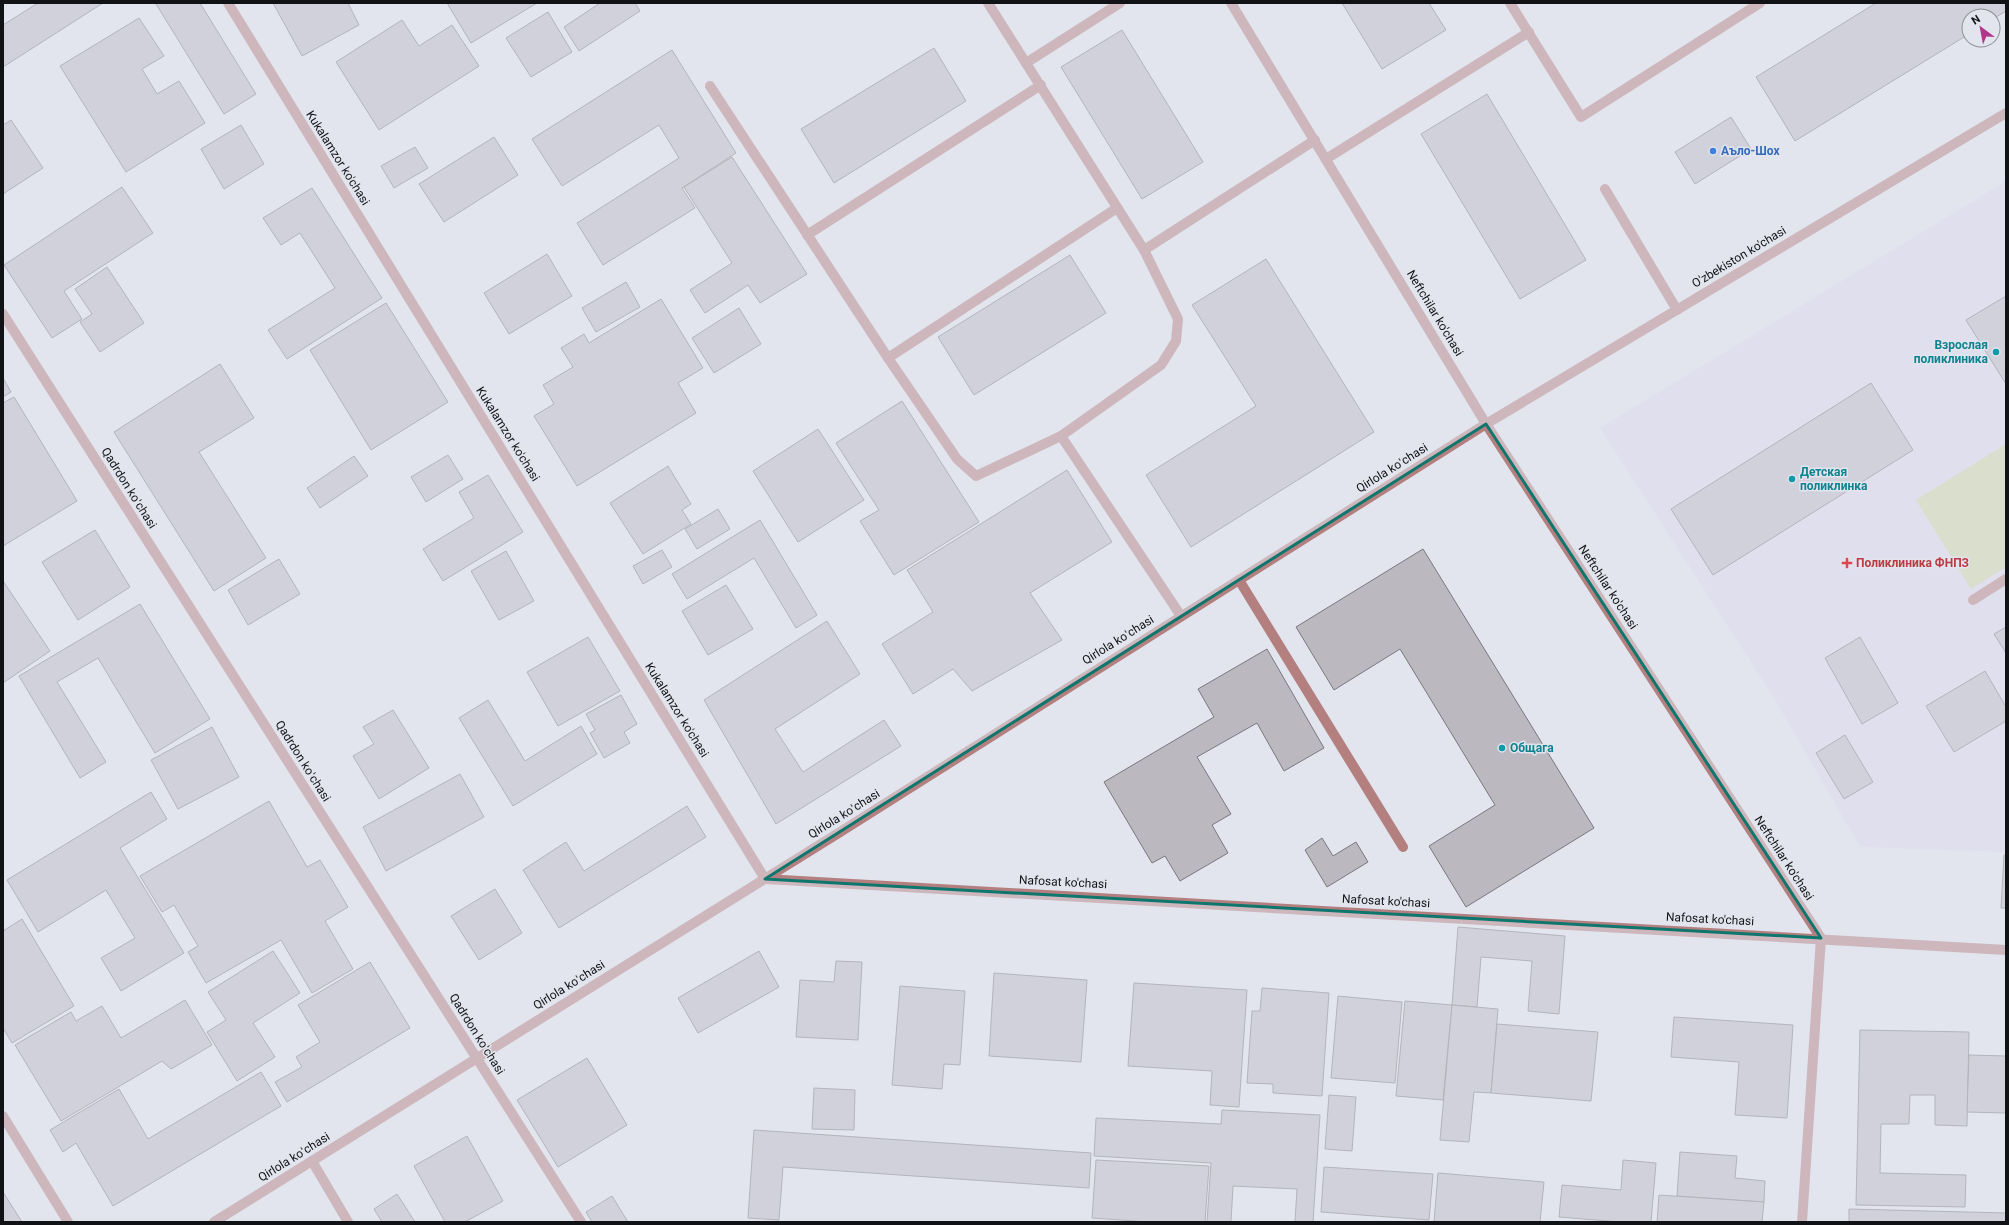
<svg xmlns="http://www.w3.org/2000/svg" width="2009" height="1225" viewBox="0 0 2009 1225" font-family="Roboto,sans-serif">
	<rect width="100%" height="100%" fill="#e2e5ee"/>
	<path fill="#ddd8ed" d="M2006,181v671l-146,-5 -86,-149 -174,-270z"/>
	<path fill="#ced6a4" d="M2006,444v123l-35,22 -55,-89z"/>
	<g fill="#bbb8c0" stroke="#7a777f">
		<path d="M38,3h65l-100,64v-42z"/>
		<path d="M158,3h42l56,91 -32,20 -68,-110z"/>
		<path d="M273,3h75l11,22 -57,31z"/>
		<path d="M447,3h90l-66,40z"/>
		<path d="M600,3h35l5,8 -61,40 -15,-24z"/>
		<path d="M1342,3h87l17,27 -64,39z"/>
		<path d="M1876,3h130v8l-13,8v-3h-24v18l-174,107 -39,-64z"/>
		<path d="M548,12l24,40 -41,25 -25,-39z"/>
		<path d="M139,18l25,38 -22,13 15,25 22,-13 26,42 -79,49 -66,-106z"/>
		<path d="M402,20l17,26 33,-21 27,41 -100,64 -43,-68z"/>
		<path d="M1122,30l81,132 -61,37 -81,-132z"/>
		<path d="M934,48l32,53 -132,82 -33,-54z"/>
		<path d="M672,50l64,103 -54,35 13,20 -92,57 -26,-42 102,-65 -20,-33 -97,61 -30,-47z"/>
		<path d="M1487,94l99,166 -66,39 -99,-165z"/>
		<path d="M1731,117l20,32 -56,35 -20,-32z"/>
		<path d="M11,120l32,48 -40,26v-69z"/>
		<path d="M241,125l23,39 -40,25 -23,-40z"/>
		<path d="M494,137l24,38 -74,47 -25,-38z"/>
		<path d="M415,147l13,21 -34,20 -13,-22z"/>
		<path d="M732,157l75,117 -47,29 -12,-18 -43,28 -15,-23 42,-27 -48,-76z"/>
		<path d="M122,187l31,46 -89,58 18,28 -30,19 -48,-73z"/>
		<path d="M312,188l70,110 -95,61 -19,-29 67,-42 -35,-55 -19,12 -18,-27z"/>
		<path d="M547,254l25,42 -63,38 -25,-41z"/>
		<path d="M1070,255l36,58 -132,82 -36,-58z"/>
		<path d="M1266,259l108,173 -183,115 -45,-72 110,-69 -64,-101z"/>
		<path d="M107,267l37,56 -44,29 -20,-30 12,-8 -17,-25z"/>
		<path d="M626,282l14,25 -44,25 -14,-24z"/>
		<path d="M2006,296v88l-40,-64z"/>
		<path d="M661,299l42,69 -25,15 18,30 -119,73 -43,-70 20,-12 -11,-19 30,-18 -12,-19 23,-14 5,9z"/>
		<path d="M386,303l62,99 -77,48 -61,-100z"/>
		<path d="M739,308l22,36 -47,29 -22,-35z"/>
		<path d="M220,364l34,54 -55,34 67,106 -52,33 -100,-159z"/>
		<path d="M3,378l8,14 -8,5z"/>
		<path d="M1871,383l42,67 -200,125 -42,-66z"/>
		<path d="M14,397l63,104 -74,45v-143z"/>
		<path d="M902,401l77,121 -85,53 -34,-54 19,-11 -43,-67z"/>
		<path d="M818,429l46,71 -66,42 -45,-71z"/>
		<path d="M448,455l15,24 -37,23 -15,-25z"/>
		<path d="M354,456l14,20 -48,32 -13,-20z"/>
		<path d="M668,466l23,38 -9,6 9,14 -48,30 -33,-51z"/>
		<path d="M1067,470l45,72 -82,51 32,47 -90,51 -19,-22 -40,25 -31,-50 51,-32 -26,-42z"/>
		<path d="M488,475l35,57 -80,49 -20,-32 51,-31 -15,-26z"/>
		<path d="M718,509l12,20 -33,20 -12,-20z"/>
		<path d="M760,520l57,95 -21,13 -42,-70 -67,41 -15,-25z"/>
		<path d="M95,530l35,57 -52,33 -36,-58z"/>
		<path d="M1423,549l171,279 -128,79 -37,-61 66,-41 -95,-156 -66,41 -38,-63z"/>
		<path d="M662,550l10,17 -29,17 -10,-18z"/>
		<path d="M506,551l28,50 -35,19 -28,-49z"/>
		<path d="M279,559l21,35 -52,31 -20,-35z"/>
		<path d="M3,581l47,70 -47,32z"/>
		<path d="M726,585l27,44 -45,26 -26,-44z"/>
		<path d="M140,604l70,115 -55,34 -57,-95 -41,24 49,80 -26,16 -61,-102z"/>
		<path d="M827,621l33,53 -85,55 28,43 81,-52 17,26 -125,78 -72,-124z"/>
		<path d="M2006,627v26l-12,-19z"/>
		<path d="M588,637l32,54 -62,35 -31,-54z"/>
		<path d="M1860,637l38,66 -36,21 -37,-66z"/>
		<path d="M1267,649l57,99 -40,23 -27,-48 -60,34 34,57 -19,11 16,28 -48,28 -15,-25 -13,7 -48,-81 110,-65 -16,-28z"/>
		<path d="M1985,671l21,36v14l-52,31 -28,-46z"/>
		<path d="M621,695l16,29 -13,8 6,11 -26,15 -14,-25 5,-3 -9,-16z"/>
		<path d="M488,700l37,61 56,-35 16,28 -84,52 -54,-88z"/>
		<path d="M393,710l36,58 -50,31 -26,-43 21,-12 -11,-17z"/>
		<path d="M212,727l27,50 -61,32 -27,-49z"/>
		<path d="M1845,735l28,47 -29,17 -28,-46z"/>
		<path d="M460,774l24,43 -98,54 -23,-44z"/>
		<path d="M151,792l16,27 -47,29 64,105 -63,38 -20,-33 34,-20 -29,-48 -68,42 -31,-52z"/>
		<path d="M269,801l38,66 13,-7 28,47 -23,14 28,48 -41,24 -31,-53 -75,43 -18,-31 10,-6 -24,-41 -12,7 -22,-36z"/>
		<path d="M687,806l19,31 -147,91 -36,-58 43,-28 18,29z"/>
		<path d="M1322,838l11,18 23,-14 12,20 -41,25 -22,-37z"/>
		<path d="M2004,855h2v53h-5z"/>
		<path d="M495,889l27,44 -43,27 -28,-44z"/>
		<path d="M22,919l52,87 -62,37 -9,-15v-97z"/>
		<path d="M1458,927l107,9 -6,78 -31,-3 4,-50 -51,-4 -4,50 -25,-2z"/>
		<path d="M273,951l27,42 -47,30 22,34 -38,24 -30,-49 19,-12 -18,-28z"/>
		<path d="M759,951l20,36 -81,46 -20,-35z"/>
		<path d="M836,961l26,1 -4,78 -62,-3 4,-57 34,2z"/>
		<path d="M370,962l40,66 -123,74 -12,-20 27,-15 -6,-10 24,-15 -22,-37z"/>
		<path d="M994,973l93,7 -6,82 -92,-6z"/>
		<path d="M1134,983l113,7 -8,117 -29,-2 2,-34 -84,-5z"/>
		<path d="M900,986l65,5 -5,74 -16,-1 -2,25 -50,-4z"/>
		<path d="M1262,988l67,5 -7,103 -49,-3v-9l-26,-1 5,-72h8z"/>
		<path d="M1338,996l64,6 -7,81 -64,-5z"/>
		<path d="M185,1000l27,45 -41,24 -9,-8 -101,60 -46,-76 56,-33 5,9 26,-15 19,32z"/>
		<path d="M1405,1001l47,4 -9,95 -47,-4z"/>
		<path d="M1452,1005l46,4 -7,84 -17,-1 -5,50 -29,-2z"/>
		<path d="M1674,1017l119,8 -6,93 -52,-3 4,-53 -68,-5z"/>
		<path d="M1497,1024l101,8 -7,69 -100,-8z"/>
		<path d="M1860,1030l109,2 -2,94 -32,-1v-30h-25l-1,29h-28l-1,49 86,2 -1,32 -109,-2z"/>
		<path d="M1969,1055l37,1v57l-39,-1z"/>
		<path d="M587,1058l40,67 -69,42 -41,-67z"/>
		<path d="M261,1072l20,34 -168,100 -37,-63 -13,9 -13,-22 69,-41 29,50z"/>
		<path d="M814,1088l41,2 -1,40 -42,-1z"/>
		<path d="M1329,1095l27,2 -4,54 -27,-2z"/>
		<path d="M1222,1110l98,5 -7,107h-18l2,-33 -64,-3 -2,36h-24l4,-59 -117,-7 2,-38 125,6z"/>
		<path d="M754,1130l337,23 -2,35 -306,-21 -4,53 -31,-2z"/>
		<path d="M467,1136l36,65 -38,21h-20l-31,-56z"/>
		<path d="M1680,1152l57,4 -2,22 30,3 -1,21 -87,-6z"/>
		<path d="M1096,1160l113,6 -4,56h-56l-57,-4z"/>
		<path d="M1623,1160l33,3 -5,59h-31l-61,-5 3,-32 59,5z"/>
		<path d="M1324,1167l109,7 -4,46 -108,-8z"/>
		<path d="M1438,1173l106,9 -4,40h-106z"/>
		<path d="M3,1192l19,30h-19z"/>
		<path d="M397,1194l18,28h-33l-8,-13z"/>
		<path d="M1659,1195l105,7 -2,20h-105z"/>
		<path d="M612,1196l16,26h-36l-6,-10z"/>
		<path d="M1849,1209l157,4v9h-157z"/>
	</g>
	<g fill="none" stroke-linecap="round" stroke-linejoin="round">
		<g stroke="#b37f7f" stroke-width="10">
			<path d="M988,3l156,247 171,-110"/>
			<path d="M1510,3l71,114 179,-114"/>
			<path d="M1026,63l94,-60"/>
			<path d="M710,86l178,272"/>
			<path d="M1326,159l203,-127"/>
			<path d="M1605,189l72,121"/>
			<path d="M1117,208l-229,150 69,101 19,17 85,-40 120,180"/>
			<path d="M807,235l234,-150"/>
			<path d="M1061,436l100,-71 15,-24 2,-22 -34,-69"/>
			<path d="M1239,580l164,267"/>
			<path d="M1973,600l33,-21"/>
		</g>
		<g stroke="#b37f7f" stroke-width="10">
			<path d="M228,3l537,876 1241,71"/>
			<path d="M3,314l578,908"/>
			<path d="M1486,424l335,514 -19,284"/>
			<path d="M3,1116l65,106"/>
			<path d="M312,1161l36,61"/>
		</g>
		<g stroke="#b37f7f" stroke-width="10">
			<path d="M1231,3l255,421"/>
			<path d="M214,1222l623,-388 649,-410 520,-311"/>
		</g>
	</g>
	<path d="M0 0H2009V1225H0ZM1486,424l335,514 -1056,-59z" fill="#e2e5ee" fill-opacity=".55" fill-rule="evenodd"/>
	<path fill="none" stroke="#0f766e" stroke-width="3" stroke-linejoin="round" d="M1486,424l335,514 -1056,-59z"/>
	<circle fill="#3f7fe0" stroke="#e2e5ee" stroke-width="1.5" cx="1713" cy="151" r="4"/>
	<g fill="#0f9aa8" stroke="#e2e5ee" stroke-width="1.5">
		<circle cx="1996" cy="352" r="4"/>
		<circle cx="1792" cy="479" r="4"/>
		<circle cx="1502" cy="748" r="4"/>
	</g>
	<path fill="#e0444e" stroke="#e2e5ee" stroke-width="1.5" d="M1845 557h4v4h4v4h-4v4h-4v-4h-4v-4h4z"/>
	<g text-anchor="middle" stroke-width="3" stroke-linejoin="round" paint-order="stroke">
		<g font-size="12" font-weight="bold" fill="#366cbe" stroke="#e2e5ee" text-anchor="start">
			<text x="1721" y="155">Аъло-Шох</text>
		</g>
		<g font-size="12" fill="#111215" stroke="#e2e5ee">
			<text transform="translate(338 158) rotate(58)" y="4">Kukalamzor ko'chasi</text>
			<text transform="translate(1739 257) rotate(-31)" y="4">O'zbekiston ko'chasi</text>
			<text transform="translate(1435 313) rotate(59)" y="4">Neftchilar ko'chasi</text>
			<text transform="translate(508 434) rotate(58)" y="4">Kukalamzor ko'chasi</text>
			<text transform="translate(1392 468) rotate(-32)" y="4">Qirlola koʻchasi</text>
			<text transform="translate(129 488) rotate(58)" y="4">Qadrdon koʻchasi</text>
			<text transform="translate(1608 587) rotate(57)" y="4">Neftchilar ko'chasi</text>
			<text transform="translate(1118 640) rotate(-32)" y="4">Qirlola koʻchasi</text>
			<text transform="translate(677 710) rotate(58)" y="4">Kukalamzor ko'chasi</text>
			<text transform="translate(303 761) rotate(58)" y="4">Qadrdon koʻchasi</text>
			<text transform="translate(844 814) rotate(-32)" y="4">Qirlola koʻchasi</text>
			<text transform="translate(1784 858) rotate(57)" y="4">Neftchilar ko'chasi</text>
			<text transform="translate(1063 882) rotate(3)" y="4">Nafosat ko'chasi</text>
			<text transform="translate(1386 901) rotate(3)" y="4">Nafosat ko'chasi</text>
			<text transform="translate(1710 919) rotate(3)" y="4">Nafosat ko'chasi</text>
			<text transform="translate(569 985) rotate(-32)" y="4">Qirlola koʻchasi</text>
			<text transform="translate(477 1034) rotate(58)" y="4">Qadrdon koʻchasi</text>
			<text transform="translate(294 1157) rotate(-32)" y="4">Qirlola koʻchasi</text>
		</g>
		<g font-size="12" font-weight="bold" fill="#0d838f" stroke="#e2e5ee" text-anchor="start">
			<text x="1988" y="349" text-anchor="end">Взрослая<tspan x="1988" dy="14">поликлиника</tspan></text>
			<text x="1800" y="476">Детская<tspan x="1800" dy="14">поликлинка</tspan></text>
			<text x="1510" y="752">Общага</text>
		</g>
		<g font-size="12" font-weight="bold" fill="#be3a42" stroke="#e2e5ee" text-anchor="start">
			<text x="1856" y="567">Поликлиника ФНПЗ</text>
		</g>
	</g>
	<rect width="2009" height="1225" fill="none" stroke="#111215" stroke-width="8"/>
	<g transform="translate(1981 28) rotate(328)"><circle r="19" fill="#e2e5ee" stroke="#8e9197"/>
	<path d="M0-3L7 15L0 10L-7 15Z" fill="#af368a"/>
	<text y="-6" font-size="11" font-weight="bold" text-anchor="middle" fill="#111215">N</text>
	</g>
</svg>
